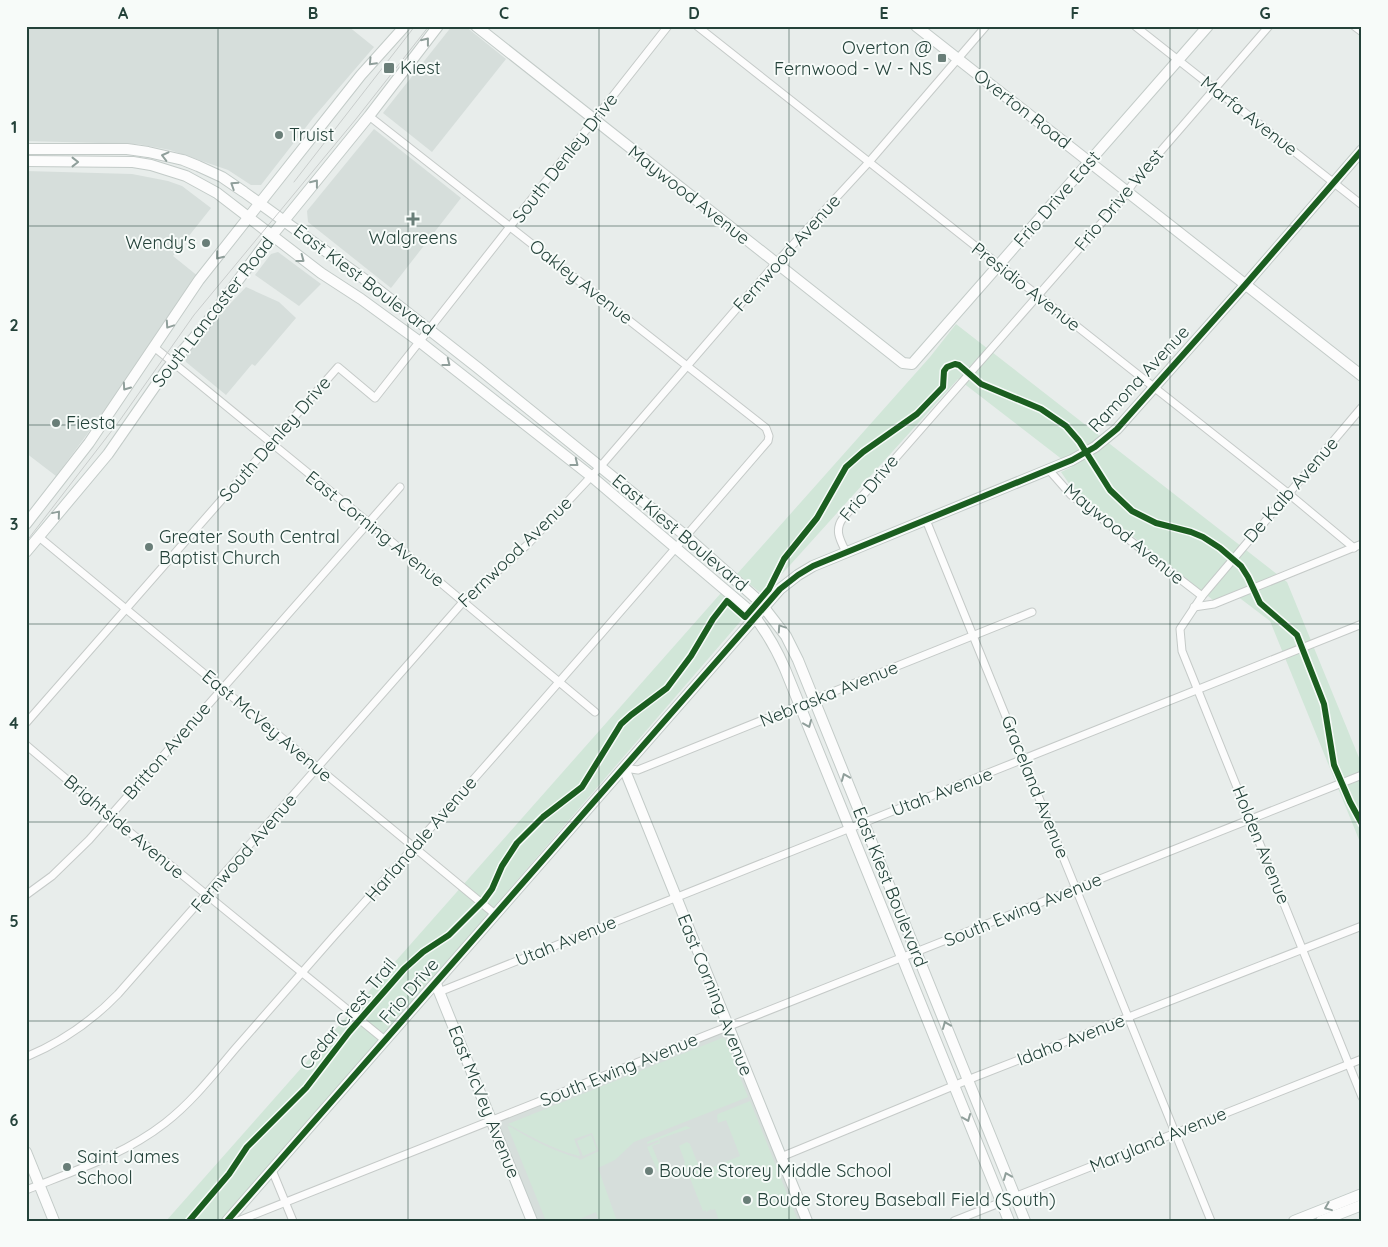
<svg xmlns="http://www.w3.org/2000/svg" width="1388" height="1247" viewBox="0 0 1388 1247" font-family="Quicksand,sans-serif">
	<rect width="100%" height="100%" fill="#e8edeb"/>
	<g fill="#d6dedb">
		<path d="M31,26h317l26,21 -61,71 -52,67h-10l-23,-15 -58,-20 -32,-6 -112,-3v-108z"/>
		<path d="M452,26h13l41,33 -74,93 -49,-39z"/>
		<path d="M374,129l87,69 -70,90 -83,-66 -1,-11z"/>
		<path d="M26,171l106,3 36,7 14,5 29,22 -38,48 26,21 -79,113 -64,86 -30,-23z"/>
		<path d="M278,252l43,32 -22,22 -44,-31 16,-21z"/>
		<path d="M246,287l33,15 17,16 -41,48 -3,-2 -26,31 -40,-33 -1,-5 23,-30z"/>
		<path d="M728,1026l79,195h-276l-40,-100z"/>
	</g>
	<g fill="#d1e6d8">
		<path d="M956,324l331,258 75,183v82l-92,-226 -37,-28 -20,7 -141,-112 -11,-16 11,-5 -114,-88 -195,216 -26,-21 193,-217z"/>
		<path d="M721,593l25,22 -523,606h-57z"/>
		<path d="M722,1038l3,1 23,58 -114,45 -19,18 -17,8 19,53 -4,-2 -14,2 -3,-9 -21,9h-29l-39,-96c24,14 45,26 71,33l2,2 19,-9 -7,-18 -18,6 6,16 -1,1c-26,-7 -48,-19 -71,-32z"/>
		<path d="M750,1101l48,120h-79l-4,-12 -3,1 -1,-1 -5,3v-2l-3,1 -19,-48 1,-1 -6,-16 8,-4 3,2 11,28 39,-16 -14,-36 -8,3 -1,-7 1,-2z"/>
		<path d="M686,1126l5,2 -32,11 1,4 -8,3 12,30h-3l-4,-6 -10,-23 12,-5 -1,-2 -11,4v-2z"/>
		<path d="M591,1135l6,15 -14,6 -6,-15z"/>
	</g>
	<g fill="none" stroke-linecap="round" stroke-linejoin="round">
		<defs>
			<g id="street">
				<path d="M697,26l592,468 65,54"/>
				<path d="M1135,26l227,179"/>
				<path d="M1354,26l8,6"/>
				<path d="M154,347l214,175 227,190"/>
				<path d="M1362,407l-160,189 -22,33 2,22 180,446"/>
				<path d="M1049,470l22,25 131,101"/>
				<path d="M926,520l285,701"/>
				<path d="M39,537l457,378"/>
				<path d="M846,552c-6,-12 -12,-22 -3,-34l276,-315 15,-21 135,-156"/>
				<path d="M1194,607l20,-3 148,-60"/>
				<path d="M26,723l312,-356 37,31 293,-372"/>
				<path d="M26,745l84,71 276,225"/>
				<path d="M624,768l14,2 394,-158"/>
				<path d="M26,895l26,-19 37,-36 311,-353"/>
				<path d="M439,992l923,-368"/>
				<path d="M26,1057c36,-15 65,-35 92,-63l345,-392 64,-57 73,-78 176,-204 93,-101 117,-136"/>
				<path d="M781,1157l194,-80 387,-151"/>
				<path d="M272,1170l21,51"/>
				<path d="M26,1190c48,-19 98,-35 139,-67 27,-21 48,-48 70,-74 33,-38 66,-75 99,-113 147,-163 291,-329 434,-495l1,-5 -3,-8 -397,-312"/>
				<path d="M238,1221l1124,-446"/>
				<path d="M954,1221l408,-162"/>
			</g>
			<g id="secondary">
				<path d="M476,26l427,337 9,1 296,-338"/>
				<path d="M916,26l446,350"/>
				<path d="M26,149h101l21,3 35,8 15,6 24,11 22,15 127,92 107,84 208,168 73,65 27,35 12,24 227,561"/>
				<path d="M26,161l107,1 18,3 35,11 31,17 104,80 40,26 59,43 171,134 159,135c15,18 26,37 35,58l224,552"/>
				<path d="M26,524l63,-81 110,-163 162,-205 44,-49"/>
				<path d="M26,552l82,-98 59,-85 38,-44 60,-81 104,-128 69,-90"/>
				<path d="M624,768l183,453"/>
				<path d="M436,984l96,237"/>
				<path d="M26,1152l28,69"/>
				<path d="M227,1221l553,-632 18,-14 15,-9 259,-106 23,-13 22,-18 128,-144 117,-135"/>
				<path d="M1294,1221l68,-27"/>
				<path d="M1321,1221l41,-16"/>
			</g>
		</defs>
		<use href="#street" stroke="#c5cac8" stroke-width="9"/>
		<use href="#secondary" stroke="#c3cbc8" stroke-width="12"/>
		<use href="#street" stroke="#fcfcfc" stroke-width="7"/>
		<use href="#secondary" stroke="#fcfcfc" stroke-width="10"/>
		<g stroke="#c9cdcc" stroke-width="1">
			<path d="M294,182l121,-156"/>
			<path d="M26,542l94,-122 74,-105 162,-196 73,-93"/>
		</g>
		<defs>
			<g id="cycleway">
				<path d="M189,1221l40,-47 18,-27 59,-59 43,-56 55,-63 19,-17 26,-17 35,-35 8,-11 10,-23 15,-23 26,-26 39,-30 39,-63 10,-9 36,-27 24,-32 22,-37 14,-18 18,16 24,-28 15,-30 33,-41 29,-51 17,-15 54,-38 26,-27 1,-16 3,-4 8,-3 4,1 22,19 60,25 25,17 13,15 31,49 22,21 24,12 35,9 12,5 17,11 21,18 7,11 12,26 37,32 27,69 10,61 16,37 12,22"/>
				<path d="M227,1221l553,-632 18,-14 15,-9 259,-106 23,-13 22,-18 128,-144 117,-135"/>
			</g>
		</defs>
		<use href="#cycleway" stroke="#f7fbf9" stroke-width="9"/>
		<use href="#cycleway" stroke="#1b5e20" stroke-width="6"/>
	</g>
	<defs><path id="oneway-chevron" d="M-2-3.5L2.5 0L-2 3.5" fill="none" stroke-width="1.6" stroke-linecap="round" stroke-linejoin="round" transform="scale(1.25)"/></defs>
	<g stroke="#909f9b">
		<use href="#oneway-chevron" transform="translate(426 41) rotate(-52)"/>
		<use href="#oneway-chevron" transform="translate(372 62) rotate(133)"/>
		<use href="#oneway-chevron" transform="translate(165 156) rotate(-166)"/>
		<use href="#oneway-chevron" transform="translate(75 162)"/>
		<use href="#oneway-chevron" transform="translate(315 183) rotate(-52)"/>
		<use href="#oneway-chevron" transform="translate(234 185) rotate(-147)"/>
		<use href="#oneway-chevron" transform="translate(219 256) rotate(129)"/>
		<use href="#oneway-chevron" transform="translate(301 259) rotate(37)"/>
		<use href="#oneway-chevron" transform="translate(169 325) rotate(124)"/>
		<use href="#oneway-chevron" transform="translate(447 363) rotate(38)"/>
		<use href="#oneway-chevron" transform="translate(126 387) rotate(125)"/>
		<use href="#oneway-chevron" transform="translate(575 463) rotate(38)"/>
		<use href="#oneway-chevron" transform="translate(57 514) rotate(-50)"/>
		<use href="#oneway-chevron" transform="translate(781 628) rotate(-124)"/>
		<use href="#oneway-chevron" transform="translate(808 724) rotate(68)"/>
		<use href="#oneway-chevron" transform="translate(845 777) rotate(-112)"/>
		<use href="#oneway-chevron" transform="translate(946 1025) rotate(-112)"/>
		<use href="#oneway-chevron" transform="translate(967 1118) rotate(68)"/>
		<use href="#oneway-chevron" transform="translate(1007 1176) rotate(-112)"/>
		<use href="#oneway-chevron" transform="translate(1328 1207) rotate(158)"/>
	</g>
	<path fill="none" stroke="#24423a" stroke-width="1" stroke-opacity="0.55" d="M218,26v1195M408,26v1195M599,26v1195M789,26v1195M980,26v1195M1170,26v1195M26,226h1336M26,425h1336M26,624h1336M26,822h1336M26,1021h1336"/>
	<g fill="#697e78" stroke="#f7fbf9" stroke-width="2">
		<rect x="937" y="53" width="10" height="10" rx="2.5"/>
		<rect x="383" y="62" width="12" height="12" rx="2.5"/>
		<circle cx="279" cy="135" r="5"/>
		<path d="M410.5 211.5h5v5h5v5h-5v5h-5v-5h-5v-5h5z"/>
		<circle cx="206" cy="243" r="5"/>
		<circle cx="56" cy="423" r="5"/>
		<circle cx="149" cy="547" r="5"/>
		<circle cx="67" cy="1167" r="5"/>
		<circle cx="649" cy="1171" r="5"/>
		<circle cx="747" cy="1200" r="5"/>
	</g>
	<g text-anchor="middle" stroke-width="4" stroke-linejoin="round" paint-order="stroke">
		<g font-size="18" fill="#24423a" stroke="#f7fbf9" text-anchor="start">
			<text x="932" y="54" text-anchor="end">Overton @<tspan x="932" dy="21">Fernwood - W - NS</tspan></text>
			<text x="400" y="74">Kiest</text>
			<text x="289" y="141">Truist</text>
			<text x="413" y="244" text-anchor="middle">Walgreens</text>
			<text x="196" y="249" text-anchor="end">Wendy's</text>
			<text x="66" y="429">Fiesta</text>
			<text x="159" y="543">Greater South Central<tspan x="159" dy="21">Baptist Church</tspan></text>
			<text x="77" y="1163">Saint James<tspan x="77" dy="21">School</tspan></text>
			<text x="659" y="1177">Boude Storey Middle School</text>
			<text x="757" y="1206">Boude Storey Baseball Field (South)</text>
		</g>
		<g font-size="18" fill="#24423a" stroke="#f7fbf9">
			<text transform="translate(1022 109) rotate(38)" y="6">Overton Road</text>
			<text transform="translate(1249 116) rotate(38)" y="6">Marfa Avenue</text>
			<text transform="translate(565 158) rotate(-52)" y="6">South Denley Drive</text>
			<text transform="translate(689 195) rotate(38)" y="6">Maywood Avenue</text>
			<text transform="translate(1057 199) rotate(-49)" y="6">Frio Drive East</text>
			<text transform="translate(1119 200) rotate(-50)" y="6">Frio Drive West</text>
			<text transform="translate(787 253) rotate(-48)" y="6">Fernwood Avenue</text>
			<text transform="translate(364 280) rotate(37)" y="6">East Kiest Boulevard</text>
			<text transform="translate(581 282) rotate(38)" y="6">Oakley Avenue</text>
			<text transform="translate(1026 287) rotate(38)" y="6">Presidio Avenue</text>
			<text transform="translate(213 312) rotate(-52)" y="6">South Lancaster Road</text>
			<text transform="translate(1139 379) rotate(-47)" y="6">Ramona Avenue</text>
			<text transform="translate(275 439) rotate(-49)" y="6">South Denley Drive</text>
			<text transform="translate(869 488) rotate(-50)" y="6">Frio Drive</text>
			<text transform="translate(1291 490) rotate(-49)" y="6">De Kalb Avenue</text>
			<text transform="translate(375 529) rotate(39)" y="6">East Corning Avenue</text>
			<text transform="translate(680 533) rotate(40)" y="6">East Kiest Boulevard</text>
			<text transform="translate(1124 534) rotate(39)" y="6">Maywood Avenue</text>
			<text transform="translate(515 552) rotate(-44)" y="6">Fernwood Avenue</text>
			<text transform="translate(829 694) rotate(-22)" y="6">Nebraska Avenue</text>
			<text transform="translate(267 726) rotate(40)" y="6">East McVey Avenue</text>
			<text transform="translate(167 751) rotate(-49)" y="6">Britton Avenue</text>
			<text transform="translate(1035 787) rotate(68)" y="6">Graceland Avenue</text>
			<text transform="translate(942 792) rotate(-21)" y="6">Utah Avenue</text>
			<text transform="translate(124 827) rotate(40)" y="6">Brightside Avenue</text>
			<text transform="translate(421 839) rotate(-49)" y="6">Harlandale Avenue</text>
			<text transform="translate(1261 845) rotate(68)" y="6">Holden Avenue</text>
			<text transform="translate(244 853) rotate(-49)" y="6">Fernwood Avenue</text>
			<text transform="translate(890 887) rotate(68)" y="6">East Kiest Boulevard</text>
			<text transform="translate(1023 910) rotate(-22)" y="6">South Ewing Avenue</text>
			<text transform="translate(566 941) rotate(-22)" y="6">Utah Avenue</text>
			<text transform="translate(409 991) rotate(-49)" y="6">Frio Drive</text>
			<text transform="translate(715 995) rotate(68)" y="6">East Corning Avenue</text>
			<text transform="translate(348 1014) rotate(-50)" y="6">Cedar Crest Trail</text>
			<text transform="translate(1071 1040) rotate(-21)" y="6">Idaho Avenue</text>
			<text transform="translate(619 1070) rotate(-22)" y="6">South Ewing Avenue</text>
			<text transform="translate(484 1102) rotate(68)" y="6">East McVey Avenue</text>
			<text transform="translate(1158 1140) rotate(-22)" y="6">Maryland Avenue</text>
		</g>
	</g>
	<rect width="1388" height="1247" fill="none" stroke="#f7fbf9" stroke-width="55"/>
	<rect x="28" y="28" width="1332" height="1192" fill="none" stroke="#24423a" stroke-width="2"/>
	<g font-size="16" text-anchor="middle" font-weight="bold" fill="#24423a">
		<text x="123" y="19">A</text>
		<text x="313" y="19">B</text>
		<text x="504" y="19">C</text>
		<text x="694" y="19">D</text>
		<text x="884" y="19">E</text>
		<text x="1075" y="19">F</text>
		<text x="1265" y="19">G</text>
		<text x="14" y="133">1</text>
		<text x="14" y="331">2</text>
		<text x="14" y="530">3</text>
		<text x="14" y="729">4</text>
		<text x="14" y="927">5</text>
		<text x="14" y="1126">6</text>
	</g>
</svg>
